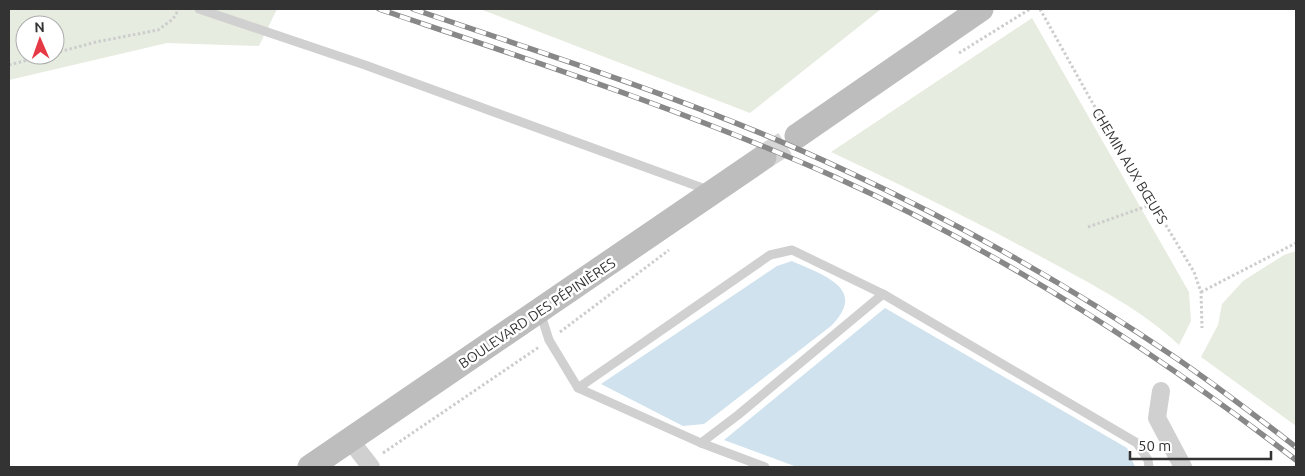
<svg xmlns="http://www.w3.org/2000/svg" width="1305" height="476" viewBox="0 0 1305 476" font-family="Ubuntu,sans-serif">
	<rect width="100%" height="100%" fill="#fff"/>
	<g fill="#e6ecdf" fill-rule="evenodd">
		<path d="M9,9h268l-18,37 -92,-3 -158,37zM25,25h30v30h-30z"/>
		<path d="M480,9h401l-131,104z"/>
		<path d="M1032,18l157,274 2,29 -12,24c-37,-35 -86,-60 -130,-84 -72,-39 -144,-74 -218,-109z"/>
		<path d="M1296,251v175l-95,-69 17,-32 4,-21 21,-23 41,-26z"/>
	</g>
	<g fill="#cfe2ee">
		<path d="M792,261c30,14 77,27 39,65l-127,98 -21,2 -82,-42 176,-118z"/>
		<path d="M885,308l242,140 8,19h-338l-73,-27z"/>
	</g>
	<g fill="none" stroke-linecap="round" stroke-linejoin="round">
		<path stroke="#d6d6d6" stroke-width="25" stroke-dasharray="25 12" stroke-linecap="butt" d="M764,157l33,-21"/>
		<g stroke="#cdcdcd" stroke-width="3" stroke-dasharray="2.5 2.5" stroke-linecap="butt">
			<path d="M1040,9l52,93 102,170 7,20 1,36"/>
			<path d="M55,53l41,-11 62,-12 15,-11 6,-10"/>
			<path d="M959,53l71,-44"/>
			<path d="M9,65l38,-10"/>
			<path d="M1088,227l65,-23"/>
			<path d="M1201,292l95,-49"/>
			<path d="M560,332l109,-82"/>
			<path d="M383,453l156,-106"/>
		</g>
		<g stroke="#d0d0d0" stroke-width="9">
			<path d="M199,9l166,56 343,125"/>
			<path d="M540,312l9,28 29,48 123,55 64,24"/>
			<path d="M578,388l192,-133 22,-5 91,44 254,149 11,17 1,7"/>
			<path d="M701,443l37,-28 145,-121"/>
		</g>
		<g stroke="#d0d0d0" stroke-width="18">
			<path d="M1161,391l-4,27 26,49"/>
			<path d="M350,440l21,27"/>
		</g>
		<g stroke="#bdbdbd" stroke-width="25">
			<path d="M797,136l184,-127"/>
			<path d="M310,467l454,-310"/>
		</g>
		<defs>
			<g id="rail">
				<path d="M379,9c154,52 308,102 456,168 165,74 318,173 461,283"/>
				<path d="M413,9c144,49 291,95 429,160 116,54 228,117 334,189 41,28 81,59 120,89"/>
			</g>
		</defs>
		<use href="#rail" stroke="#888" stroke-width="5.5"/>
		<use href="#rail" stroke="#fff" stroke-width="4" stroke-dasharray="11" stroke-linecap="butt"/>
	</g>
	<g text-anchor="middle" stroke-width="5" stroke-linejoin="round" paint-order="stroke">
		<g font-size="14" fill="#333" stroke="#fff">
			<text transform="translate(1130 166) rotate(59)" y="5">CHEMIN AUX BŒUFS</text>
			<text transform="translate(537 313) rotate(-34)" y="5">BOULEVARD DES PÉPINIÈRES</text>
		</g>
	</g>
	<rect width="1305" height="476" fill="none" stroke="#333333" stroke-width="20"/>
	<g transform="translate(40 40) rotate(358)"><circle r="24" fill="#ffffff" stroke="#adadad"/>
	<path d="M0-4L9 19L0 12L-9 19Z" fill="#e63946"/>
	<text y="-8" font-size="14" font-weight="bold" text-anchor="middle" fill="#333333">N</text>
	</g>
	<path d="M1130 451v8h141v-8" fill="none" stroke="#333333" stroke-width="2.5"/>
	<text x="1138" y="451" font-size="15" fill="#333333" stroke="#ffffff" stroke-width="4" paint-order="stroke">50 m</text>
</svg>
